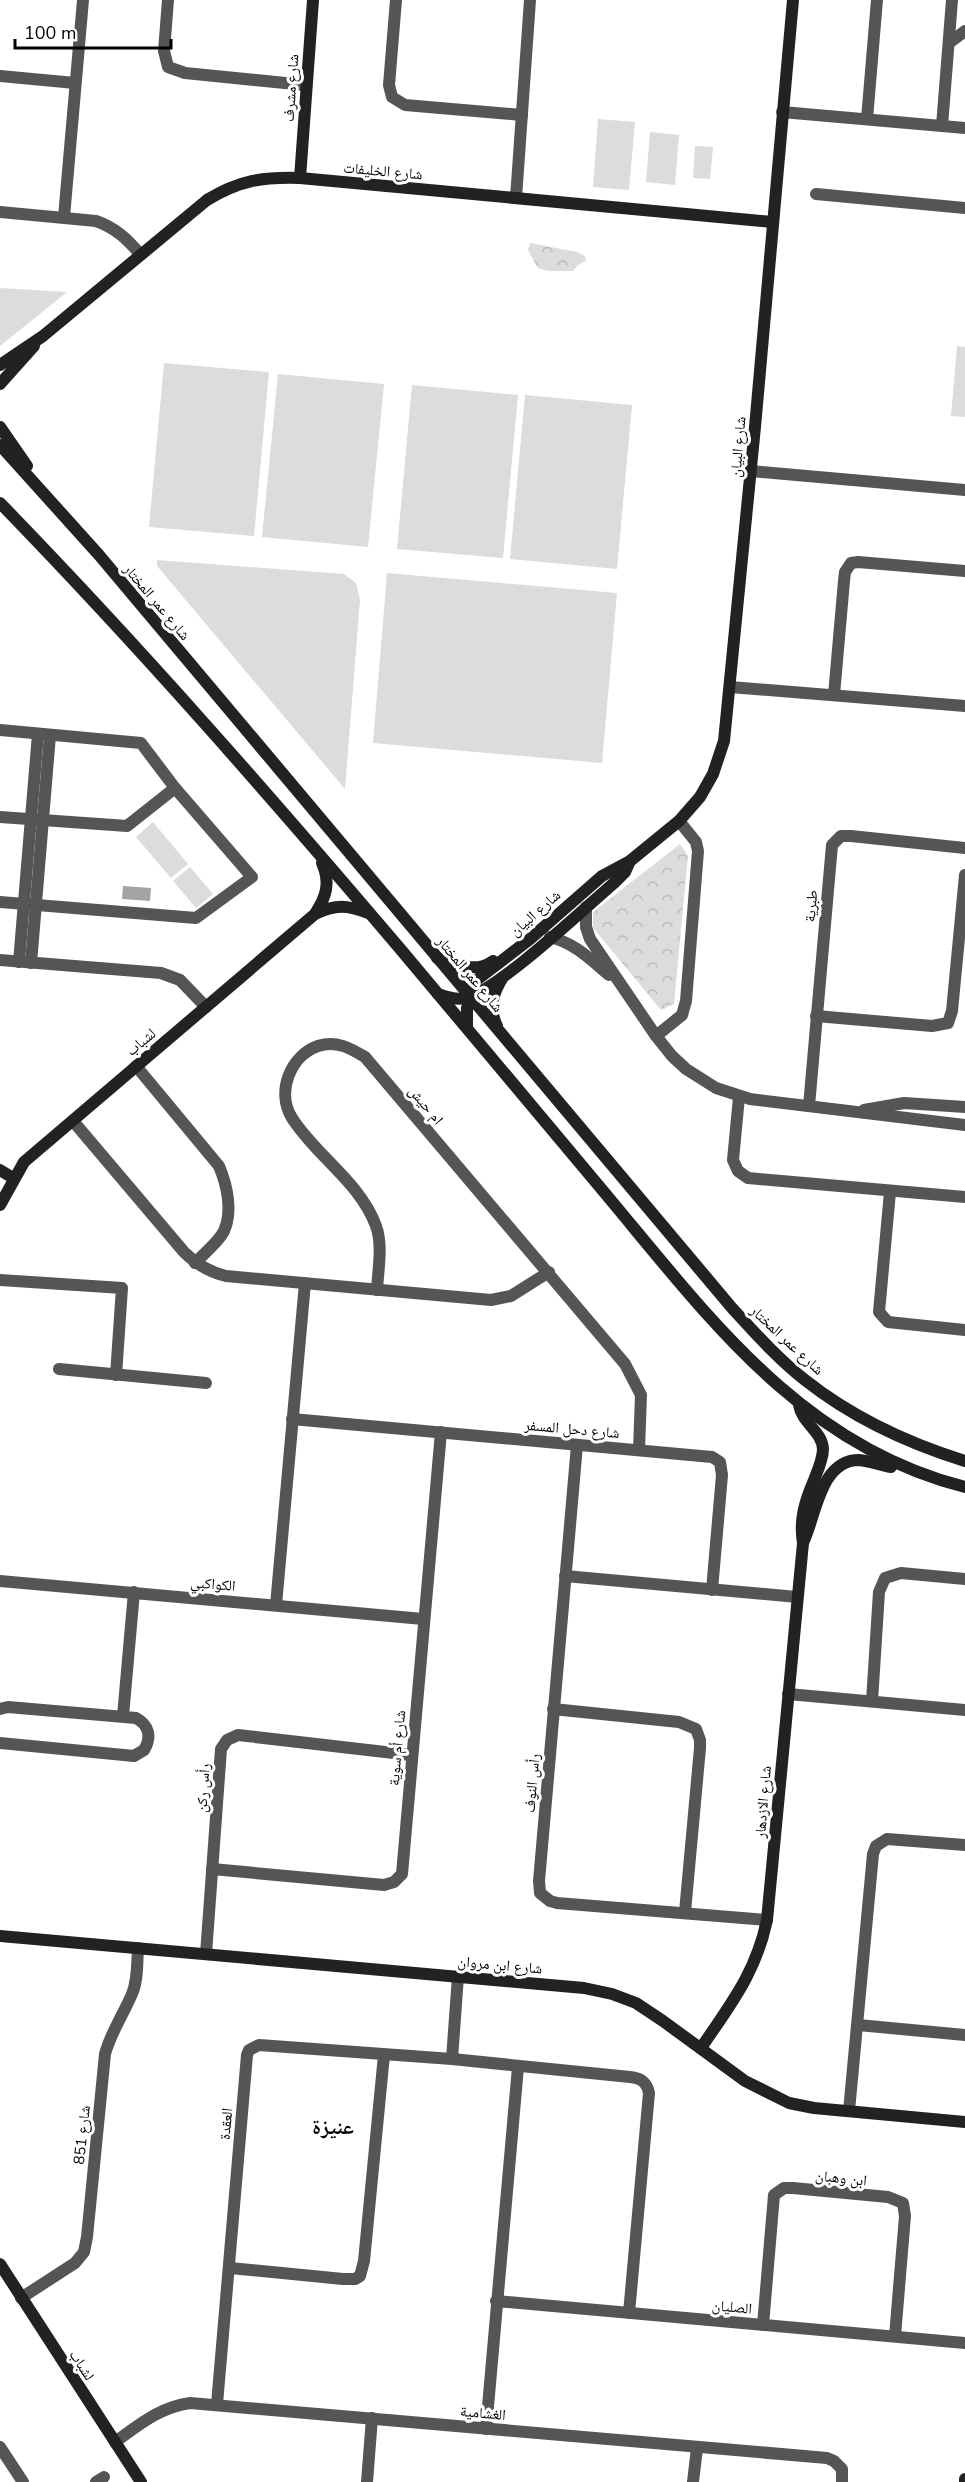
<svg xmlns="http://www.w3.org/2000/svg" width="965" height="2482" viewBox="0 0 965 2482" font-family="'Nunito Sans','Noto Naskh Arabic',sans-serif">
	<defs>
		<pattern id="park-crowns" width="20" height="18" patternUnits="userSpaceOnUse" patternTransform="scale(1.5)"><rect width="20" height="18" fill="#dcdcdc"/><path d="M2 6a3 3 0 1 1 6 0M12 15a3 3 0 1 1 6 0" fill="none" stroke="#bbb"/></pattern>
	</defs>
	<rect width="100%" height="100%" fill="#fff"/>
	<g fill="url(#park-crowns)">
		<path d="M530,243l47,9 8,4 1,5 -8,4 -5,6h-25l-10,-3 -10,-18z"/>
		<path d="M680,844l8,12 -14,148 -13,6 -68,-82v-16z"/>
	</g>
	<g fill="#dcdcdc">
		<path d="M598,119l37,3 -6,68 -36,-3z"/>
		<path d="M650,132l29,3 -4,50 -29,-3z"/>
		<path d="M695,146l18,1 -3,32 -17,-1z"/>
		<path d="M0,288l67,4 -67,54z"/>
		<path d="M957,346l8,1v70l-14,-1z"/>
		<path d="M164,363l105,9 -15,164 -105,-9z"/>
		<path d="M278,374l106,10 -16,163 -106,-10z"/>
		<path d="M412,385l106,10 -15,163 -106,-9z"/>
		<path d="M525,395l107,10 -15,164 -107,-10z"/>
		<path d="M157,560l187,14 12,9 4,17 -15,189 -188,-223z"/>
		<path d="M387,573l230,20 -15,170 -229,-20z"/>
		<path d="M153,822l35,42 -17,14 -35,-41z"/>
		<path d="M190,867l23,27 -17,14 -23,-27z"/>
	</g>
	<path fill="#a3a3a3" d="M123,886l28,2 -1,13 -28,-2z"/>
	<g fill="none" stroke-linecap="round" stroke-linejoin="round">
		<g stroke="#555" stroke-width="12">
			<path d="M168,0l-4,51 4,16 17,6 120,12"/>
			<path d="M396,0l-7,85 3,12 13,8 117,10"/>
			<path d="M949,43l16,-12"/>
			<path d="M0,76l75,7"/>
			<path d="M782,112l183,16"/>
			<path d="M867,119l10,-119"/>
			<path d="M942,126l10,-126"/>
			<path d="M816,194l149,14"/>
			<path d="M516,198l14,-198"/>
			<path d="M0,212l96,9c20,7 31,18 44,33"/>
			<path d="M64,217l19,-217"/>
			<path d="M751,471l214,19"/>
			<path d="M730,687l235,19"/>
			<path d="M834,695l10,-114 1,-9 6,-9 7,-1 107,9"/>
			<path d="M0,730l141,13 34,45 77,89 -56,41 -196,-16"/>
			<path d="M0,817l127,9 48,-38"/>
			<path d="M586,907v20l4,12 66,97 16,20 14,13 30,19 34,11 215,26"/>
			<path d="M550,937c25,6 41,23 59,38"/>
			<path d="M0,960l161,13 19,7 26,27"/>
			<path d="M19,962l19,-228"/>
			<path d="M31,963l19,-228"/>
			<path d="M816,1016l116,10 16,-3 4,-12 13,-136"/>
			<path d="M656,1036l26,-21 4,-14 12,-150 -2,-9 -17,-21"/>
			<path d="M136,1066l83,100c8,19 14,45 5,65 -6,12 -20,22 -29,32"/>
			<path d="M739,1097l-6,63 5,11 10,7 217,19"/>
			<path d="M809,1106l23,-261 9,-9h10l114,12"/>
			<path d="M864,1110l40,-7 61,4"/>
			<path d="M73,1121l111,131c13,13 25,20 42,24l265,24 20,-4 38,-24"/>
			<path d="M890,1192l-11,120 9,10 77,8"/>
			<path d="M0,1280l122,8 -6,87"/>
			<path d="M377,1290c1,-20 6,-45 -1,-64 -16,-44 -60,-70 -84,-108 -16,-26 -2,-62 26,-72 18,-6 32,2 47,11l260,307 16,31 -2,55"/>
			<path d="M59,1369l147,14"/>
			<path d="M292,1419l420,38 8,5 2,13 -10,115"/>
			<path d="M577,1445l-38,436 1,12 10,8 7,2 210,17"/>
			<path d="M565,1576l232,21"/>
			<path d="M0,1581l423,38"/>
			<path d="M276,1605l29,-322"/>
			<path d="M788,1694l177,16"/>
			<path d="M872,1701l7,-109 6,-14 16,-5 64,6"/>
			<path d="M0,1709l8,-2 128,11c13,7 16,19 8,32l-10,6 -134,-13"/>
			<path d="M553,1709l126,13 17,7 4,11v8l-15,164"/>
			<path d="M123,1716l11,-124"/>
			<path d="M212,1869l172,16 10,-3 8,-8 39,-442"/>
			<path d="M206,1954l15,-205 6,-9 11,-5 173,20"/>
			<path d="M858,2025l107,10"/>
			<path d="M452,2059l6,-83"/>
			<path d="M849,2111l24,-257 3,-8 11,-7 78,6"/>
			<path d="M230,2268l113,11h12l5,-3 4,-15 20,-206"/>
			<path d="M21,2298l54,-35 9,-11 3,-15 18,-183c6,-22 18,-39 27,-60 6,-14 5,-31 6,-46"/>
			<path d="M496,2301l469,42"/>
			<path d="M763,2325l11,-130 10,-7h9l95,9 15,6 2,13 -10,120"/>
			<path d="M217,2404l30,-349 2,-5 10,-5 193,14 178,18c11,1 17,5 19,16l-20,220"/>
			<path d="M486,2429l32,-362"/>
			<path d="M115,2442c24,-17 45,-35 75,-39l637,55 7,3 8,8v13"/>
			<path d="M0,2447l23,35"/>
			<path d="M96,2482l8,-5"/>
			<path d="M367,2482l5,-64"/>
			<path d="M693,2482l4,-34"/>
		</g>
		<g stroke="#222" stroke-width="12">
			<path d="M300,178l13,-178"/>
			<path d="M0,365l43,-29 164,-136c33,-20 55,-23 93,-22l472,44"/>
			<path d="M0,384l34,-38"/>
			<path d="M0,427l27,39"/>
			<path d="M0,445l99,110 633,753c23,25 46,51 73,72 48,38 102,63 160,81"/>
			<path d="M0,503c140,144 272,295 402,448 68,80 134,161 202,241 103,123 197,254 361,295"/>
			<path d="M315,914c11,-17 16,-31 7,-51"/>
			<path d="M437,958c19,6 38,16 56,3"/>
			<path d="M438,994c9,3 17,6 27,4 30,-5 121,-91 149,-115l11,-11 5,-11"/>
			<path d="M497,1026c-9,-18 -4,-33 6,-49"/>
			<path d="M467,1028v-20l7,-26 56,-43 72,-63 28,-15 49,-40 21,-24 13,-23 11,-33 31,-314 38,-427"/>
			<path d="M0,1170l13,8"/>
			<path d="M0,1205l24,-43 291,-248c20,-10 33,-9 53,-1"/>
			<path d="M803,1543c13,-27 17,-83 56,-83 11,1 21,5 32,7"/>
			<path d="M0,1936l584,52 28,6 24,9 27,18 82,60 44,22 25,5 151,14"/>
			<path d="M701,2048c29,-43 55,-75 66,-128l36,-377c-4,-23 2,-42 11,-63 4,-10 9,-21 9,-31 -1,-18 -21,-26 -24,-44"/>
			<path d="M0,2264l141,218"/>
			<path d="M965,2482v-3"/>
		</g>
	</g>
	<g text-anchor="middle" stroke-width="6" stroke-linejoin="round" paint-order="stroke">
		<g font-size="15" fill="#000" stroke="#fff">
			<text transform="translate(291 88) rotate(-86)" y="5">شارع مشرف</text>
			<text transform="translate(383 171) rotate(5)" y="5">شارع الخليفات</text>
			<text transform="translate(738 447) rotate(-85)" y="5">شارع البيان</text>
			<text transform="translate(157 602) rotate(50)" y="5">شارع عمر المختار</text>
			<text transform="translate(811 906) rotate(-85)" y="5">طبرية</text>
			<text transform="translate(535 913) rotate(-41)" y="5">شارع البيان</text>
			<text transform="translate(470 974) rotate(50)" y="5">شارع عمر المختار</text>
			<text transform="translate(141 1042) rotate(-40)" y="5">لشباب</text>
			<text transform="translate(426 1105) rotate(50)" y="5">ام حيش</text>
			<text transform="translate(787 1340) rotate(43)" y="5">شارع عمر المختار</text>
			<text transform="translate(572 1429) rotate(5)" y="5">شارع دحل المسفر</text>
			<text transform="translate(213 1584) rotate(5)" y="5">الكواكبي</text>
			<text transform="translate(397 1748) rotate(-85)" y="5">شارع أم سوية</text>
			<text transform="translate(532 1783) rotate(-85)" y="5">رأس النوف</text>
			<text transform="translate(203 1788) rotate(-86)" y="5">رأس ركن</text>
			<text transform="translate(763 1802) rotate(-85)" y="5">شارع الازدهار</text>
			<text transform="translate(500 1965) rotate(5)" y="5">شارع ابن مروان</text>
			<text transform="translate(226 2124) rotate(-85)" y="5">العقدة</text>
			<text transform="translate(82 2135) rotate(-84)" y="5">شارع 851</text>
			<text transform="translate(841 2178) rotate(6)" y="5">ابن وهبان</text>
			<text transform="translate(732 2307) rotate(5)" y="5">الصليان</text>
			<text transform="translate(82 2365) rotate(57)" y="5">لشباب</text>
			<text transform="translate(483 2413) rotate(5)" y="5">الغشامية</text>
		</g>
		<g font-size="21" font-weight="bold" fill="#000" stroke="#fff">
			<text x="333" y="2134">عنيزة</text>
		</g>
	</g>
	<path d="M15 39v9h156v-9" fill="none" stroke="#000000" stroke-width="3"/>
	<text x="24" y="39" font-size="18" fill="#000000" stroke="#ffffff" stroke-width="4.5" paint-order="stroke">100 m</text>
</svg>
